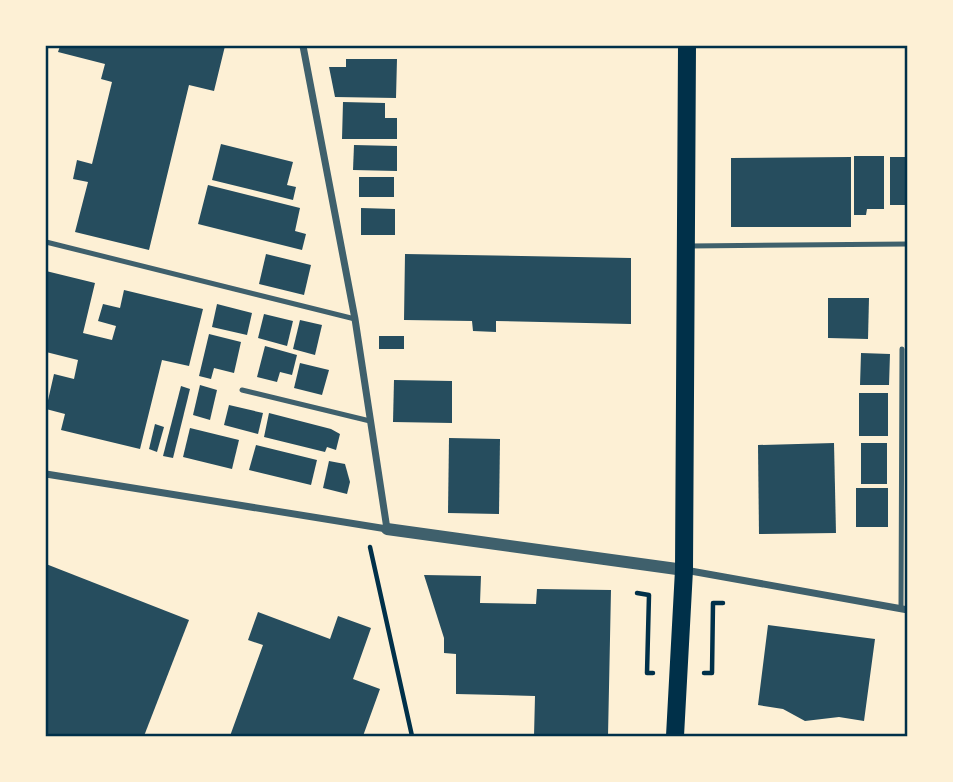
<svg xmlns="http://www.w3.org/2000/svg" width="953" height="782" viewBox="0 0 953 782" font-family="Quicksand,sans-serif">
	<rect width="100%" height="100%" fill="#fdf0d5"/>
	<g fill="#264d5e">
		<path d="M60,46h165l-11,45 -25,-6 -40,165 -74,-18 13,-50 -15,-3 4,-19 15,4 20,-82 -11,-3 4,-15 -47,-12z"/>
		<path d="M346,59h51l-1,39 -61,-1 -6,-30h17z"/>
		<path d="M343,102l42,1v15h12v21h-55z"/>
		<path d="M221,144l72,18 -6,23 9,2 -3,13 -81,-20z"/>
		<path d="M354,145l43,1v25l-44,-1z"/>
		<path d="M854,156h30v53h-17l-1,6h-12z"/>
		<path d="M851,157v70h-120v-69z"/>
		<rect x="890" y="157" width="18" height="48"/>
		<rect x="359" y="177" width="35" height="20"/>
		<path d="M208,185l92,23 -5,23 11,3 -4,16 -104,-26z"/>
		<path d="M361,208l34,1v26h-34z"/>
		<path d="M266,254l45,11 -7,30 -45,-11z"/>
		<path d="M405,254l226,4v66l-135,-3v11l-23,-1 -1,-10 -68,-1z"/>
		<path d="M46,271l49,12 -12,50 29,7 4,-14 -18,-5 5,-17 17,4 4,-18 79,19 -14,57 -27,-6 -22,89 -79,-19 4,-16 -19,-5 8,-35 20,5 4,-19 -32,-8z"/>
		<path d="M828,298h41l-1,41 -40,-1z"/>
		<path d="M217,304l35,9 -5,22 -35,-8z"/>
		<path d="M264,314l29,7 -6,25 -29,-8z"/>
		<path d="M300,320l22,5 -7,30 -22,-6z"/>
		<path d="M209,334l32,8 -7,31 -20,-5 -3,11 -12,-3z"/>
		<rect x="379" y="336" width="25" height="13"/>
		<path d="M265,346l32,9 -5,20 -12,-3 -3,10 -20,-5z"/>
		<path d="M861,353l29,1 -1,31h-29z"/>
		<path d="M300,363l29,7 -7,25 -28,-7z"/>
		<path d="M394,380l58,1v42l-59,-1z"/>
		<path d="M200,385l17,5 -7,30 -17,-5z"/>
		<path d="M181,386l9,3 -17,69 -10,-2z"/>
		<rect x="859" y="393" width="29" height="43"/>
		<path d="M229,405l34,8 -5,21 -34,-9z"/>
		<path d="M269,413l62,16 9,5 -4,16 -9,-3 -2,5 -61,-15z"/>
		<path d="M155,424l9,3 -7,25 -8,-3z"/>
		<path d="M190,428l49,12 -7,29 -49,-12z"/>
		<path d="M449,438l51,1 -1,75 -51,-1z"/>
		<path d="M834,443l2,90 -77,1 -1,-89z"/>
		<rect x="861" y="443" width="26" height="41"/>
		<path d="M256,445l61,15 -6,25 -62,-15z"/>
		<path d="M329,461l16,3 5,18 -3,12 -24,-6z"/>
		<rect x="856" y="488" width="32" height="39"/>
		<path d="M46,564l143,56 -45,116h-98z"/>
		<path d="M424,575l57,1 -1,27 56,1 1,-15 74,1 -3,146h-74l1,-40 -79,-2v-40l-12,-1v-15z"/>
		<path d="M258,612l72,27 8,-23 33,12 -18,51 27,10 -17,47h-133l33,-91 -15,-5z"/>
		<path d="M768,625l107,14 -11,82 -25,-4 -34,4 -22,-12 -25,-4z"/>
	</g>
	<g fill="none" stroke-linecap="round" stroke-linejoin="round">
		<g stroke="#003049" stroke-width="4.5">
			<path d="M370,547l42,189"/>
			<path d="M637,593l12,2 -2,78h6"/>
			<path d="M704,673h8l1,-70h10"/>
		</g>
		<g stroke="#3f606c" stroke-width="5">
			<path d="M46,242l309,77"/>
			<path d="M690,246l218,-2"/>
			<path d="M242,390l128,31"/>
			<path d="M901,609l1,-260"/>
		</g>
		<g stroke="#3f606c" stroke-width="7">
			<path d="M46,474l341,55 -32,-210 -52,-273"/>
			<path d="M685,570l223,40"/>
		</g>
		<path stroke="#3f606c" stroke-width="12" d="M387,529l297,41"/>
		<path stroke="#003049" stroke-width="18" d="M675,736l9,-166 3,-524"/>
	</g>
	<rect width="953" height="782" fill="none" stroke="#fdf0d5" stroke-width="94"/>
	<rect x="47" y="47" width="859" height="688" fill="none" stroke="#003049" stroke-width="2.5"/>
</svg>
